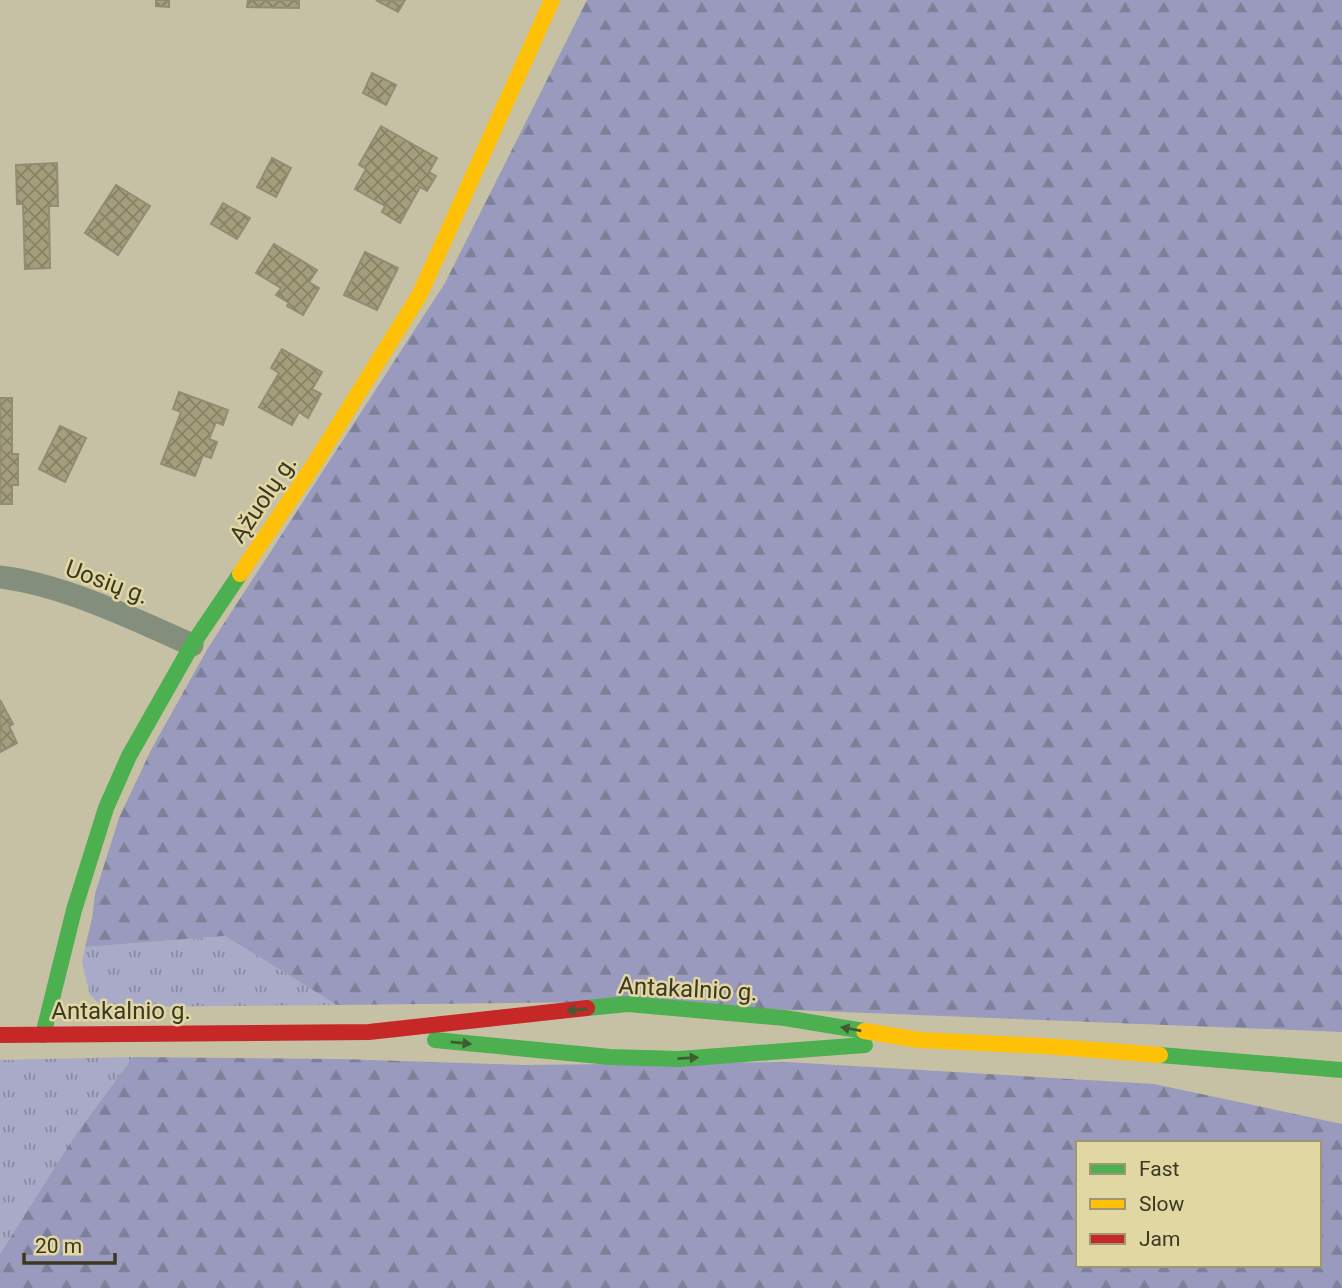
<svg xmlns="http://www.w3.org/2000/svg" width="1342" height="1288" viewBox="0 0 1342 1288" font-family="Roboto,sans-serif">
	<defs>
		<pattern id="grass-tufts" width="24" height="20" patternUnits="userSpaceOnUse" patternTransform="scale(1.75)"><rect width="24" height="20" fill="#a8aac8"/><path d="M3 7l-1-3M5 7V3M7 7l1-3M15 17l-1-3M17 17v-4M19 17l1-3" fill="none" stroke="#8a8ba2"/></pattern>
		<pattern id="forest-firs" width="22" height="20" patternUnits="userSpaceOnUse" patternTransform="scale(1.75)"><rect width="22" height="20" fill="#999abd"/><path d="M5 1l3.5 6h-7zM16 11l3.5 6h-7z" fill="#7e7f99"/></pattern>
		<pattern id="building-cross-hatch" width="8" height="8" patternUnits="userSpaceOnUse" patternTransform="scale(1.75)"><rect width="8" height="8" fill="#a59e7c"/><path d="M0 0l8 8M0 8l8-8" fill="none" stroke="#888265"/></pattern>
	</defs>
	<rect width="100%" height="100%" fill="#c6c1a5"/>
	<g fill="url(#grass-tufts)">
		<path d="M225,936l112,69 -234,2 -13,-12 -8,-33 3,-15z"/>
		<path d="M133,1057l-59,80 -74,117v-194z"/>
	</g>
	<g fill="url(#forest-firs)" fill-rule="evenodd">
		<path d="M587,0h755v1032l-748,-30 -257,3 -112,-69 -140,11 7,-28 3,-25 24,-76 32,-68 57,-102 237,-365z"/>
		<path d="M133,1057l207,2 183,6 264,-3 367,22 188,40v164h-1342v-34l74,-117zM1078,1143h241v122h-241z"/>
	</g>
	<g fill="url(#building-cross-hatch)" stroke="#908c76" stroke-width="2">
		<path d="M156,0h13v7l-13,-1z"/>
		<path d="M248,0h51v8l-52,-1z"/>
		<path d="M376,0h29l-7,12z"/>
		<path d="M372,73l24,12 -10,20 -23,-12z"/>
		<path d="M381,126l56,32 -8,14 7,4 -9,15 -7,-4 -20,36 -18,-11 3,-6 -30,-17 11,-20 -7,-4z"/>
		<path d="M272,158l19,10 -15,29 -19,-10z"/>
		<path d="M57,163l1,43h-9l1,62 -25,1 -2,-65h-6l-1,-39z"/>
		<path d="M116,185l34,21 -32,49 -33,-22z"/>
		<path d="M223,203l27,15 -13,21 -26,-15z"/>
		<path d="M274,244l43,26 -8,12 10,6 -16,27 -16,-9 2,-3 -13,-8 5,-7 -25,-15z"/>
		<path d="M365,252l33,16 -21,42 -33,-15z"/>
		<path d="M282,349l40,23 -10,17 9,5 -13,24 -9,-6 -7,13 -33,-18 20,-34 -8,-5z"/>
		<path d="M179,392l49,18 -5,15 -7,-3 -7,17 8,3 -6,16 -8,-3 -8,21 -34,-12 20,-52 -8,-3z"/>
		<path d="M0,398h12v56h6v31h-6v19h-12z"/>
		<path d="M60,426l26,12 -21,44 -26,-13z"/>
		<path d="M0,700l13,24 -4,2 8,17 -17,9z"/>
	</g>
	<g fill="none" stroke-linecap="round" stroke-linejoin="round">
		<path stroke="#838f7c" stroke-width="23" d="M0,577c64,8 134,42 192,68"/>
		<g stroke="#4caf50" stroke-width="16">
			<path d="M587,1008l41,-4 157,14 79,13"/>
			<path d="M43,1035l31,-125 32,-102 23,-52 63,-111 48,-71"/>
			<path d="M435,1040l175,17 69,2 186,-14"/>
			<path d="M1160,1055l182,15"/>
		</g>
		<g stroke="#ffc107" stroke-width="16">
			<path d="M240,574l73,-108 107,-172 132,-294"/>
			<path d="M864,1031l55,9 125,6 116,9"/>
		</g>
		<path stroke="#c62828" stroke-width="16" d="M0,1035l369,-3 218,-24"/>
	</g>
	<defs><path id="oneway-solid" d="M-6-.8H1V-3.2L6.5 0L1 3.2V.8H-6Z" transform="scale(1.75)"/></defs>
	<g fill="#415c30">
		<use href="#oneway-solid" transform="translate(577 1010) rotate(174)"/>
		<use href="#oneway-solid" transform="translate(851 1029) rotate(-170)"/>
		<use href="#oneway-solid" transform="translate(461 1043) rotate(6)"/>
		<use href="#oneway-solid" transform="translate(688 1058) rotate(-3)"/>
	</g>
	<g text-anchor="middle" stroke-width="5" stroke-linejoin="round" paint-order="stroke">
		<g font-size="24" fill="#3c3823" stroke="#e1d7a3">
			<text transform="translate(263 499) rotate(-56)" y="8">Ąžuolų g.</text>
			<text transform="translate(107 582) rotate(20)" y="8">Uosių g.</text>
			<text transform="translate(688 989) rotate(3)" y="8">Antakalnio g.</text>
			<text x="121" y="1019">Antakalnio g.</text>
		</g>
	</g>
	<rect x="1076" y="1141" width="245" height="126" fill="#e1d7a3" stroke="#9f9770" stroke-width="2"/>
	<rect x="1090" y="1164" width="35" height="10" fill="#4caf50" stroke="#9f9770" stroke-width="2"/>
	<text x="1139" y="1176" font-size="21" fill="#3c3823">Fast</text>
	<rect x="1090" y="1199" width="35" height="10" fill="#ffc107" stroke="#9f9770" stroke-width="2"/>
	<text x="1139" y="1211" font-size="21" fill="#3c3823">Slow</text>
	<rect x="1090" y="1234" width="35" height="10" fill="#c62828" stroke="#9f9770" stroke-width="2"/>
	<text x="1139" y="1246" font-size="21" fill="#3c3823">Jam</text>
	<path d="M24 1253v10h91v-10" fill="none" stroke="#3c3823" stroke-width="3.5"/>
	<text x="35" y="1253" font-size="21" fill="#3c3823" stroke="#e1d7a3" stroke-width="5" paint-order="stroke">20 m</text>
</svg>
